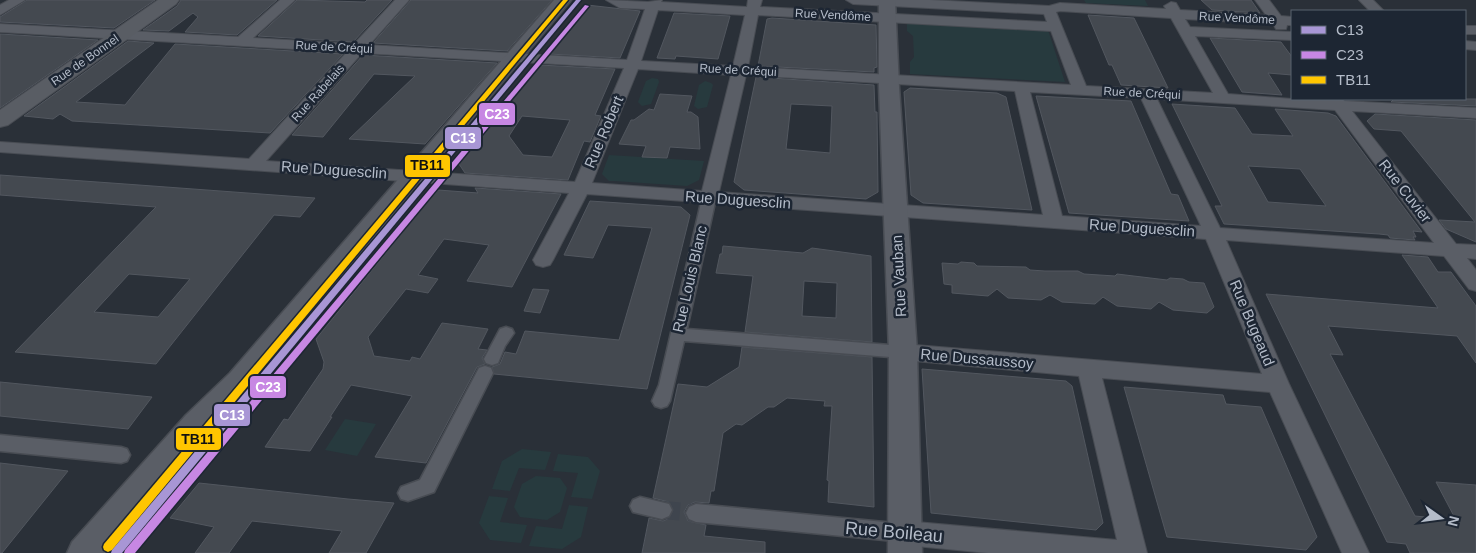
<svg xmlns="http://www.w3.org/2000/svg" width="1476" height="553" viewBox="0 0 1476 553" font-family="Helvetica,sans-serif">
	<rect width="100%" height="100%" fill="#2a3038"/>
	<g fill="#273a3e">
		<path d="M1084,0h61l3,6 -62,-3z"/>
		<path d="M910,22l138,8 17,52 -155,-8v-12l4,-5 -1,-21 -6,-5v-7z"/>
		<path d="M652,78l6,1 1,3 -8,22 -9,2 -4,-4 8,-21z"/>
		<path d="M705,81l6,2 2,2 -6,22 -9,2 -4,-3 5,-21z"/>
		<path d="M609,155l95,6 -5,19 -12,6 -73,-5h-5l-7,-7z"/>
		<path d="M345,419l31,5 -19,32 -32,-6z"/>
		<path d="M522,449l29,3 -6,18 -26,-2 -9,23 -18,-2 10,-28z"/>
		<path d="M558,454l30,3 12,14 -8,28 -21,-2 7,-24 -25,-2z"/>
		<path d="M536,476l24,2 7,10 -7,24 -13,8 -27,-3 -6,-10 8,-23z"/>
		<path d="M489,496l19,2 -8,24 27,3 -6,18 -31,-3 -11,-17z"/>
		<path d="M569,505l19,2 -7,30 -19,12 -33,-3 7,-20 26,3z"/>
	</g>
	<g fill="#444950" stroke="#52575f" fill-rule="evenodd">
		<path d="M27,0h128l-41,28 -114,-6v-5z"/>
		<path d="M181,0h96l-40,35 -52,-3 13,-15 -5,-4 -24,18 -26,-1 34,-24z"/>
		<path d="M297,0l68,2 2,-2h25l-39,42 -95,-6z"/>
		<path d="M411,0h141l-45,51 -134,-8z"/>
		<path d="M1201,0h50l9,13 -48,-3z"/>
		<path d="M587,5l53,6 -20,47 -71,-4z"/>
		<path d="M674,13l56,3 -12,43 -42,-3 -1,3 -18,-1z"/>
		<path d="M1088,15l46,3 34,70 -47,-3 -9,-20h-3z"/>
		<path d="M772,18l104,7 1,42 -3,1v4l-116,-6 9,-47z"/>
		<path d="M0,34l98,6 -98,68z"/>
		<path d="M1210,38l71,4 11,15v18l-24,-2 14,22 -40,-3z"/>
		<path d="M128,41l26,2 -78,59 49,3 50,-61 168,10 -73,79 -198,-12 -12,-7 -7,5 -29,-3z"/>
		<path d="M363,55l134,8 -72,81 -76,-5 66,-63 -41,-2 -51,63 -31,-2z"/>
		<path d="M539,65l76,4 -20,46 6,1 -11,26 -6,-1 -16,39 -103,-7 -6,-9zM522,116l48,4 -18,37 -29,-2 -14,-19z"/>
		<path d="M756,77l118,8 1,27h2l1,80 -12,7 -122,-9 -10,-8zM791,104l41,2 -2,47 -44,-4z"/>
		<path d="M910,88l87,5 9,4 26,113 -109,-7 -12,-8 -7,-103z"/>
		<path d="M660,94l32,2 -5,16h4l7,5 2,32 -30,-2 -3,11 -25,-1 4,-11 -27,-2 12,-24h3l15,-11 5,1z"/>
		<path d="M1036,96l95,5 40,93 7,1 11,26 -120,-8z"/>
		<path d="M1394,99h82v7l-85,-4z"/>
		<path d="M1172,104l63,4 17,26 41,2 -18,-27 53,4 8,3 86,116 -9,-1 3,6h-3l2,3 -25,-2 -2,-3 -9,-1 -155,-10 -9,-18h7zM1248,166l52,3 26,37 -58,-4z"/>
		<path d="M1375,114l101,6v122l-30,-13 -7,-9 36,2 -74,-91 -27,-2 -7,-8z"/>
		<path d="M0,175l139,10 176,13 -15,19 -26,-2 -118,149 -141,-12 141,-145 -156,-12zM129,274l61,5 -32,38 -64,-5z"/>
		<path d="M475,188l86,6 -49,93 -45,-6 22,-36 -45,-6 -26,36 20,4 -10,14 -22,-4 -38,48 6,19 36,5 2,-4 8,2 22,-36 46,6 -10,20 9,1 -5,8 3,6 -8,3 -51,96 -51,-6 37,-61 -61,-11 -21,32h2l-22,34 -45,-4 19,-28 4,1 35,-51 1,-7 -8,-23 109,-134 13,-15 40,3z"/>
		<path d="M590,201l91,6 9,8 -43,174 -153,-15 -2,-7 8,-3 5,-12 11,2 9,-23 94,9 33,-112 -44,-3 -15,33 -29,-3z"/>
		<path d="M723,246l80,7 9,-5 59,8 1,86 -127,-10 8,-56 -37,-3 4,-19h2zM804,281l33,2 -1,35 -34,-2z"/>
		<path d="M1402,255l26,2 10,15h13l25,34v57l-19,-27 -129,-10 15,29 -13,-1 85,162 41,4 -20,-38 40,3v68h-66l-4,-9 -19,-2 -121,-248 172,14z"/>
		<path d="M961,262l13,1 3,3 49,1 4,3 15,1h33l6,3 31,2 2,-2 50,6 3,-2 13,1 6,3 15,1 10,24 -7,6 -34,-3 -14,-8 -8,7 -34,-3 -14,-9 -8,7 -33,-2 -12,-7 -9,5 -33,-2 -11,-9 -9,7 -36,-3v-8l-8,-1 -2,-21 16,1z"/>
		<path d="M533,289l16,1 -9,23 -16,-2z"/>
		<path d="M742,347l130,10 2,150 -46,-5 1,-21 -2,-1 5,-74h-8l1,-5 -38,-3 -13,9h-6l-26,18 -6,-1 -13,9 -9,58h-3l-2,12 -14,-1 -7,3 -4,7 4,9 18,4 -2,11 61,6v11h-123l7,-35 14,3 7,-3 4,-7 -5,-9 -16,-4 25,-114 29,3 32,-20z"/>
		<path d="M922,369l144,12 6,5 31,137 -7,7 -165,-17z"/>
		<path d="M0,382l152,15 -24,32 -128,-13z"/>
		<path d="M1124,387l99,8 3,9 35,3 56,130 -11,13 -139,-13z"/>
		<path d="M0,463l68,8 -66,82h-2z"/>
		<path d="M199,483l149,16 46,4 -28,50h-37l13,-22 -90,-10 -23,32h-34l19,-26 -44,-9z"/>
	</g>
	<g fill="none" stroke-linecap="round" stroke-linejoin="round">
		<path stroke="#3f454e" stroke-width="18" stroke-dasharray="18 9" stroke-linecap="butt" d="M662,510l34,3"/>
		<defs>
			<g id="pedestrian">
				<path d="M709,194l7,4 -29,131 216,17 6,2 2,4 -2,4 -6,2 -219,-17 -14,60 -3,5 -6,2 -6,-2 -3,-5 7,-16 43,-187z"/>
				<path d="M506,327l6,2 2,4 -9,13 -7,17 -6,2 -6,-2 -2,-4 16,-30z"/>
				<path d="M485,366l6,2 2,5 -59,119 -26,9 -7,-2 -3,-6 3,-6 19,-7 59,-112z"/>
				<path d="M0,435l121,12 6,2 3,6 -3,6 -6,2 -121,-12z"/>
				<path d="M640,497l29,7 3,6 -3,6 -7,3 -29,-7 -3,-6 3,-6z"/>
				<path d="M696,504l209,20 7,3 3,6 -3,6 -7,3 -209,-20 -7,-3 -3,-6 3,-6z"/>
			</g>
			<g id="minor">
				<path d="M9,0h16l-25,15v-10z"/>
				<path d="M280,0h15l-42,38 101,6 41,-44h14l-40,45 258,15 18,-51 -25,-1 -14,-8 42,2 14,-2 -1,2 86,5 1,-7h14l-2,7 287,15 -3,-8 -191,-10 -7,-4h84l119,6 11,-3 106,6 -2,-3 7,-4 5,1 4,7 86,5 -11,-15h14l12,16 11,1v8h-5l-1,4h-10l-3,-5 -88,-5 5,8 102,5v8l-97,-4 33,58 64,5h51l1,2 132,7v10l-124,-7 104,133 20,1v14l-9,-1 9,12v21l-7,-2 -25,-33 -218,-16 63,144 80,169h-27l-72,-161 -168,-14 45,175h-159l-83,-8 -9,-3 -4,-9 4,-9 9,-3 212,19 -38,-164 -176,-16 -8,-2 -3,-6 3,-6 8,-2 359,30 -56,-135 -619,-45 -34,66 -3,5 -7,2 -7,-2 -3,-5 36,-67 -569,-41v-10l249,17 98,-107 -347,-20v-8l238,13zM658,10l87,5 -12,51 -92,-5zM1060,11l111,7 42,75 -127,-7 -30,-74zM758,15l293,16 20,54 -323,-18zM362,53l262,15 -49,114 -309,-21zM638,69l93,6 -29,116 -110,-8zM746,75l269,16 28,124 -324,-23zM1030,92l111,6 60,128 -139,-10zM1157,99l178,11 99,133 -214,-15z"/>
				<path d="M1359,0h14l11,11h-14z"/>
				<rect x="1465" y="26" width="11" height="8"/>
				<path d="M1465,41l11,1v8l-11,-1z"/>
			</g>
			<g id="tertiary">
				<path d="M554,0h17l-165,197 -29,38 -127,154 -44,44 -101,120h-38l5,-11 114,-127 44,-42z"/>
				<path d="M879,0h16l4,87 18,265 5,201h-34l1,-201 -10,-265z"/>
			</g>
			<path id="secondary" d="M158,0h21l-3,4 -168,121 -8,2v-17z"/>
		</defs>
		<use href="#pedestrian" stroke="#484c53" stroke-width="3"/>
		<use href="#minor" stroke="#484c53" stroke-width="2"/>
		<use href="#tertiary" stroke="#484c53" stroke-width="3"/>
		<use href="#secondary" stroke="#484c53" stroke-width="2"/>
		<use href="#pedestrian" fill="#5a5e66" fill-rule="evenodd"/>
		<use href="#minor" fill="#5a5e66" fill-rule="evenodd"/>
		<use href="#tertiary" fill="#5a5e66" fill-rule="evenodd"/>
		<use href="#secondary" fill="#595d64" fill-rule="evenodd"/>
		<defs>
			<path id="bus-1" d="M576,0h5l-459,553h-11l1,-3z"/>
			<path id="bus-2" d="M585,5l4,1 -454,547h-11l1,-3z"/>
			<path id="bus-3" d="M563,0h5l-456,550 -4,2 -4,-2 -1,-3 1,-3z"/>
		</defs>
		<use href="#bus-1" stroke="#1d2633" stroke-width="3"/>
		<use href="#bus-2" stroke="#1d2633" stroke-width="3"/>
		<use href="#bus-3" stroke="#1d2633" stroke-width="3"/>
		<use href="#bus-1" fill="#a896d5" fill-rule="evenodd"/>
		<use href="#bus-2" fill="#c787e3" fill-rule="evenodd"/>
		<use href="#bus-3" fill="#ffc600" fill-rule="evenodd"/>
	</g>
	<g text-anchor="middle" stroke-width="5" stroke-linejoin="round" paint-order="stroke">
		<g font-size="12" fill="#b4bcc9" stroke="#1d2633">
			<text transform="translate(833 15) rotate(3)" y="4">Rue Vendôme</text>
			<text transform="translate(1237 18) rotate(3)" y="4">Rue Vendôme</text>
			<text transform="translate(334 47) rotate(3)" y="4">Rue de Créqui</text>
			<text transform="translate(85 60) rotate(-35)" y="4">Rue de Bonnel</text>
			<text transform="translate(738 70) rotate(3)" y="4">Rue de Créqui</text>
			<text transform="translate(318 93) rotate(-48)" y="4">Rue Rabelais</text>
			<text transform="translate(1142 93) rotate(3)" y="4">Rue de Créqui</text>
		</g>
		<g font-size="15" fill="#b4bcc9" stroke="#1d2633">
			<text transform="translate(604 132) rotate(-67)" y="5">Rue Robert</text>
			<text transform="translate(334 170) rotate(4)" y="5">Rue Duguesclin</text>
			<text transform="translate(1405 191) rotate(52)" y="5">Rue Cuvier</text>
			<text transform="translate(738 200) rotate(4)" y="5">Rue Duguesclin</text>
			<text transform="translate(1142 228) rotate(4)" y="5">Rue Duguesclin</text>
			<text transform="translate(899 276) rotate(-93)" y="5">Rue Vauban</text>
			<text transform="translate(690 279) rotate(-77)" y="5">Rue Louis Blanc</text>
			<text transform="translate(1252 323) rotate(67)" y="5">Rue Bugeaud</text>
			<text transform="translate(977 359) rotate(5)" y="5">Rue Dussaussoy</text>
		</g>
		<g font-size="18" fill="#b4bcc9" stroke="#1d2633">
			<text transform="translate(894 532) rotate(5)" y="6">Rue Boileau</text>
		</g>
	</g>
	<g stroke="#1d2633" stroke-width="2">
		<rect x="478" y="102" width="38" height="24" rx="5" fill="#c787e3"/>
		<rect x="444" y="126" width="38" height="24" rx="5" fill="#a896d5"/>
		<rect x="404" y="154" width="47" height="24" rx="5" fill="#ffc600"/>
		<rect x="249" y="375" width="38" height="24" rx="5" fill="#c787e3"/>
		<rect x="213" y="403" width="38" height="24" rx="5" fill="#a896d5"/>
		<rect x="175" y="427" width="47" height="24" rx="5" fill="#ffc600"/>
	</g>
	<g font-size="14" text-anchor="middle" font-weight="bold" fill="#fff">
		<text x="497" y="119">C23</text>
		<text x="463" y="143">C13</text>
		<text x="268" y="392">C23</text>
		<text x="232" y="420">C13</text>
	</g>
	<g font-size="14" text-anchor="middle" font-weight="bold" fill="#111">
		<text x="427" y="170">TB11</text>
		<text x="198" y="444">TB11</text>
	</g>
	<rect x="1291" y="10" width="175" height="90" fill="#1d2633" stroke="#59626f"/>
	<rect x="1301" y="26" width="25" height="8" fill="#a896d5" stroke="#59626f"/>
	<text x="1336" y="35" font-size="15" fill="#b4bcc9">C13</text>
	<rect x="1301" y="51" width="25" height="8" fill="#c787e3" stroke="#59626f"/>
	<text x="1336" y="60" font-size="15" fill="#b4bcc9">C23</text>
	<rect x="1301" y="76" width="25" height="8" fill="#ffc600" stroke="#59626f"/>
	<text x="1336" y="85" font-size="15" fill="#b4bcc9">TB11</text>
	<g transform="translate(1441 518) rotate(104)" stroke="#1d2633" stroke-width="4" paint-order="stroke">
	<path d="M0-4L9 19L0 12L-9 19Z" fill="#b4bcc9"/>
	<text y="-8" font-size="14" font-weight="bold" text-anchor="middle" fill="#b4bcc9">N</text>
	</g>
</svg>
